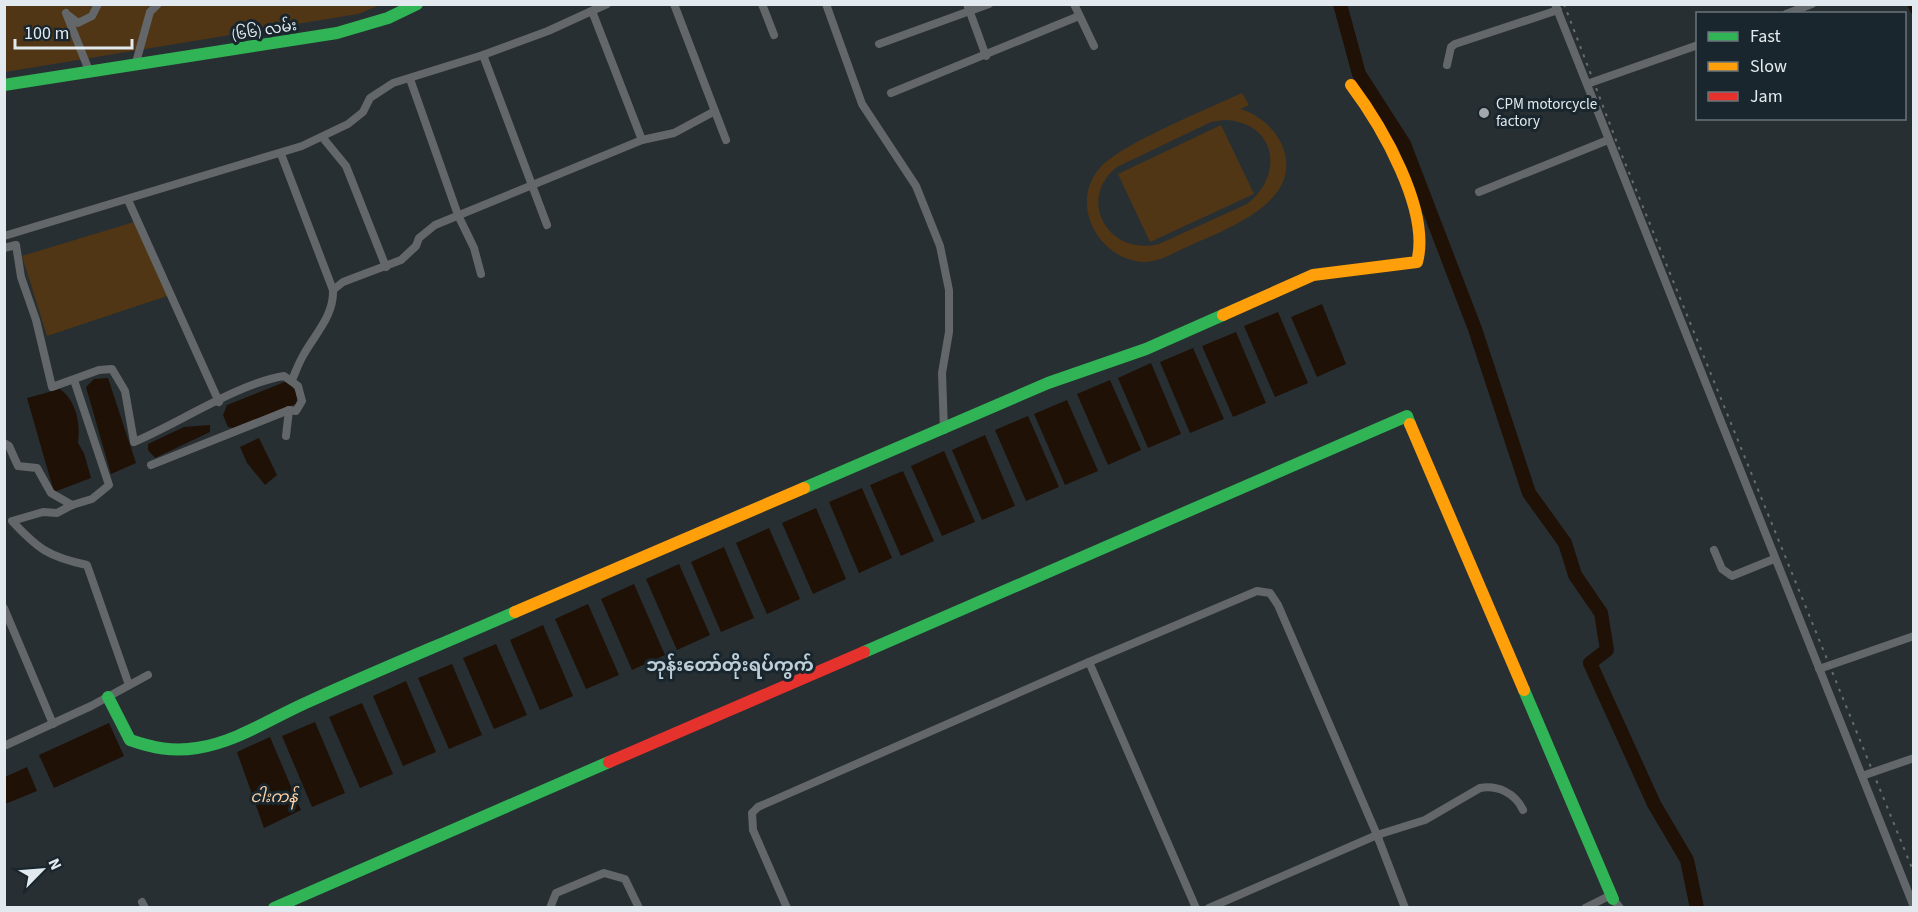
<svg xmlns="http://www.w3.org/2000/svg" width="1918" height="912" viewBox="0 0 1918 912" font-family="'Source Sans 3','Noto Sans Myanmar',sans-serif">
	<rect width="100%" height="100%" fill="#272f33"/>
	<g fill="#513615" fill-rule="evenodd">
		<path d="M5,5h375l-22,9 -353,58z"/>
		<path d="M1242,93l7,12 -9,4c18,5 33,18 41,34 28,60 -61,88 -99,106 -12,6 -24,13 -38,13 -45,-2 -75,-57 -45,-93 19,-24 111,-61 143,-76zM1224,120c51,1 62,54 23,84l-88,40c-51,13 -83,-45 -42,-77l94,-45z"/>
		<path d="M1221,125l33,69 -104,48 -32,-68z"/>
		<path d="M134,222l36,73 -123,41 -25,-80z"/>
	</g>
	<g fill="#1f1106">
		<path d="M1322,304l24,60 -29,13 -26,-60z"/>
		<path d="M1278,312l30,71 -33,14 -31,-71z"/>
		<path d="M1236,332l30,71 -33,14 -31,-71z"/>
		<path d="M1193,348l31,71 -34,14 -30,-71z"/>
		<path d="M1151,363l30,71 -33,14 -30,-70z"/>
		<path d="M108,378l28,85 -25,11 -25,-87 8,-8z"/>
		<path d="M1110,380l31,70 -33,15 -31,-71z"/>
		<path d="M287,381c7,7 12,13 9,23l-63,24 -5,-1 -5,-12 4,-10z"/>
		<path d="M60,389c16,11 21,35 18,54l6,10 7,25 -37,14 -27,-94z"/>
		<path d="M1067,400l31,71 -33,14 -31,-71z"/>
		<path d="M1028,416l31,71 -33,14 -31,-71z"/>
		<path d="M210,425v7l-55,26 -7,-8v-6l36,-17z"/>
		<path d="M985,435l30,71 -33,14 -30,-70z"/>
		<path d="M259,438l18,37 -12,10 -18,-22 -7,-16z"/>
		<path d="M944,451l31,71 -33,14 -31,-70z"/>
		<path d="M903,471l31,70 -33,15 -31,-71z"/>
		<path d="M862,488l30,70 -33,15 -30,-71z"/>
		<path d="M816,508l30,71 -33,15 -31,-71z"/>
		<path d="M769,528l31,71 -33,15 -31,-71z"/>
		<path d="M724,547l30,71 -33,14 -30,-70z"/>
		<path d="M679,564l31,71 -33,15 -31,-71z"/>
		<path d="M634,584l31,71 -33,15 -31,-71z"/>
		<path d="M588,604l31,71 -33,14 -31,-70z"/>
		<path d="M543,625l30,71 -33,14 -30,-70z"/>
		<path d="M496,644l31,71 -33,14 -31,-71z"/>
		<path d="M452,664l30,71 -33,14 -31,-71z"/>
		<path d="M406,681l30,71 -33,14 -30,-70z"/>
		<path d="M362,703l31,71 -33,14 -31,-71z"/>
		<path d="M315,722l30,71 -33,14 -30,-71z"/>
		<path d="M109,723l15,33 -70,32 -15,-33z"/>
		<path d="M270,737l31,73 -37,18 -27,-76z"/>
		<path d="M27,767l10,24 -32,13v-27z"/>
	</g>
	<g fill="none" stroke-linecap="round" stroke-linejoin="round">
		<path stroke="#1f1106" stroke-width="8" d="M1911,4l3,6"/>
		<path stroke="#1f1106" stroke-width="14" d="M1340,4l19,70 45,70 71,185 54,164 36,50 10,32 26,38 6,37 -17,13 64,141 33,56 10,48"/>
		<g stroke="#646769" stroke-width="8">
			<path d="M674,4l52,136"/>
			<path d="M762,4l12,31"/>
			<path d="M826,4l36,100 54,82 24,60 9,44v42l-7,41 2,57"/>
			<path d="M967,4l19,52"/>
			<path d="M1074,4l20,42"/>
			<path d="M1555,4l359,903"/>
			<path d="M66,13l24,60"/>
			<path d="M1786,14l26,-10"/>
			<path d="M69,16l9,7 14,-7 6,-12"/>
			<path d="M879,44l110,-40"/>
			<path d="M483,55l64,170"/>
			<path d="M1447,65l4,-18 4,-3 103,-34"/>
			<path d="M135,66l15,-54 8,-8"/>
			<path d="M410,79l48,136 16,33 7,26"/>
			<path d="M1587,84l111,-39"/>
			<path d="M891,93l188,-77"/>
			<path d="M323,138l23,28 40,101"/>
			<path d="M642,140l32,-7 41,-22"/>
			<path d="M281,154l52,136"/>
			<path d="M1479,192l129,-52"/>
			<path d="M128,200l91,202"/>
			<path d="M4,236l298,-90 46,-22 15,-12 7,-14 23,-15 90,-28 65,-24 59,-27"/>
			<path d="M4,248l12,-3 5,32 15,43 16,67 47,-17 13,-1 13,22 9,51c45,-19 105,-59 150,-66l14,10 4,15 -6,10 -7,-1 -138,55"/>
			<path d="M74,380l35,105 -17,14 -20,6 -15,8 -14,-1 -31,9c26,28 37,36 75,44l42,120"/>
			<path d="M292,380c4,-9 7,-18 12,-26 12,-21 30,-39 29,-64l10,-8 58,-22 15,-14 3,-8 16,-13 207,-85 -50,-129"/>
			<path d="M286,436l3,-26"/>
			<path d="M4,443l5,3 9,20 19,2 14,25 21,12"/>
			<path d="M1714,550l8,19 10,7 42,-17"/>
			<path d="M4,608l49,116"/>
			<path d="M1819,669l95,-33"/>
			<path d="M4,746l87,-40 57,-31"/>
			<path d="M1862,776l52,-18"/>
			<path d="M1379,840l-2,-5 48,-15 55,-32c18,-3 35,5 43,22"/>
			<path d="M142,902l3,6"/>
			<path d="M550,908l6,-15 48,-20 21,6 14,29"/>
			<path d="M787,908l-34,-78 -1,-17 6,-6 331,-145"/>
			<path d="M1196,908l-107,-246 168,-71 13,2 8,12 99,230"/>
			<path d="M1209,908l168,-73 28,73"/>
			<path d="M1585,908l22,-11 6,2 7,9"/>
		</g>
		<g stroke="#30b455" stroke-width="12">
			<path d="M4,85l333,-52 51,-15 29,-14"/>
			<path d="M804,488l244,-105 98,-34 77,-34"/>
			<path d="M864,652l543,-236 3,8"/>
			<path d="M1524,690l89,209"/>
			<path d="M108,697l22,43c23,8 43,12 67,8 40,-6 76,-31 113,-47 68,-31 137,-59 205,-89"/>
			<path d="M274,908l335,-146"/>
		</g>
		<g stroke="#ff9f0a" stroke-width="12">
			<path d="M1223,315l90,-40 104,-13c14,-52 -36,-137 -66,-177"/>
			<path d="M1410,424l114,266"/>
			<path d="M515,612l289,-124"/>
		</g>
		<path stroke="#e5322d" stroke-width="12" d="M609,762l255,-110"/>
		<path stroke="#686c6f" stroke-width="2" stroke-dasharray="3 6" stroke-linecap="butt" d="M1564,4l55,144 295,725"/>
	</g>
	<circle fill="#a1a9ad" stroke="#19262d" stroke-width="2" cx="1484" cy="113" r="6"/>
	<g text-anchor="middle" stroke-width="6" stroke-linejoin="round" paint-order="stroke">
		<g font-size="15" fill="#e2eaef" stroke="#19262d">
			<text transform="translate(264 30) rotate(-9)" y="5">(၆၆) လမ်း</text>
		</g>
		<g font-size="15" fill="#e2eaef" stroke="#19262d" text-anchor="start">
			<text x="1496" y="109">CPM motorcycle<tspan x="1496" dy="17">factory</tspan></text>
		</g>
		<g font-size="16" font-style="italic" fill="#fccfa3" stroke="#19262d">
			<text x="274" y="802">ငါးကန်</text>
		</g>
		<g font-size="18" font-weight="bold" fill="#bdced8" stroke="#19262d">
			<text x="730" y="671">ဘုန်းတော်တိုးရပ်ကွက်</text>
		</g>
	</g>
	<rect width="1918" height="912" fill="none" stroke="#e2eaef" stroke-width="12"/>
	<rect x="1696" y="12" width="210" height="108" fill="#19262d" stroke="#69747b" stroke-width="1.5"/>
	<rect x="1708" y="32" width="30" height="9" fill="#30b455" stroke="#69747b" stroke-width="1.5"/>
	<text x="1750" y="42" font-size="18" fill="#e2eaef">Fast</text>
	<rect x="1708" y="62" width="30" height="9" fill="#ff9f0a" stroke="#69747b" stroke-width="1.5"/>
	<text x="1750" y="72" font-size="18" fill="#e2eaef">Slow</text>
	<rect x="1708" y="92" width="30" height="9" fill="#e5322d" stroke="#69747b" stroke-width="1.5"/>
	<text x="1750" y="102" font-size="18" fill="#e2eaef">Jam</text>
	<g transform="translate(42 870) rotate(65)" stroke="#19262d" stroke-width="4.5" paint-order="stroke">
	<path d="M0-4.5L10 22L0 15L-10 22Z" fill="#e2eaef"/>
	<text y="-9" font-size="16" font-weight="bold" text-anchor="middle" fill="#e2eaef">N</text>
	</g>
	<path d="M15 39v9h117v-9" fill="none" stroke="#e2eaef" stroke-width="3"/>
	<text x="24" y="39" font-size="18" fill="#e2eaef" stroke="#19262d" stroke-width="4.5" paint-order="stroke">100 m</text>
</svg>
